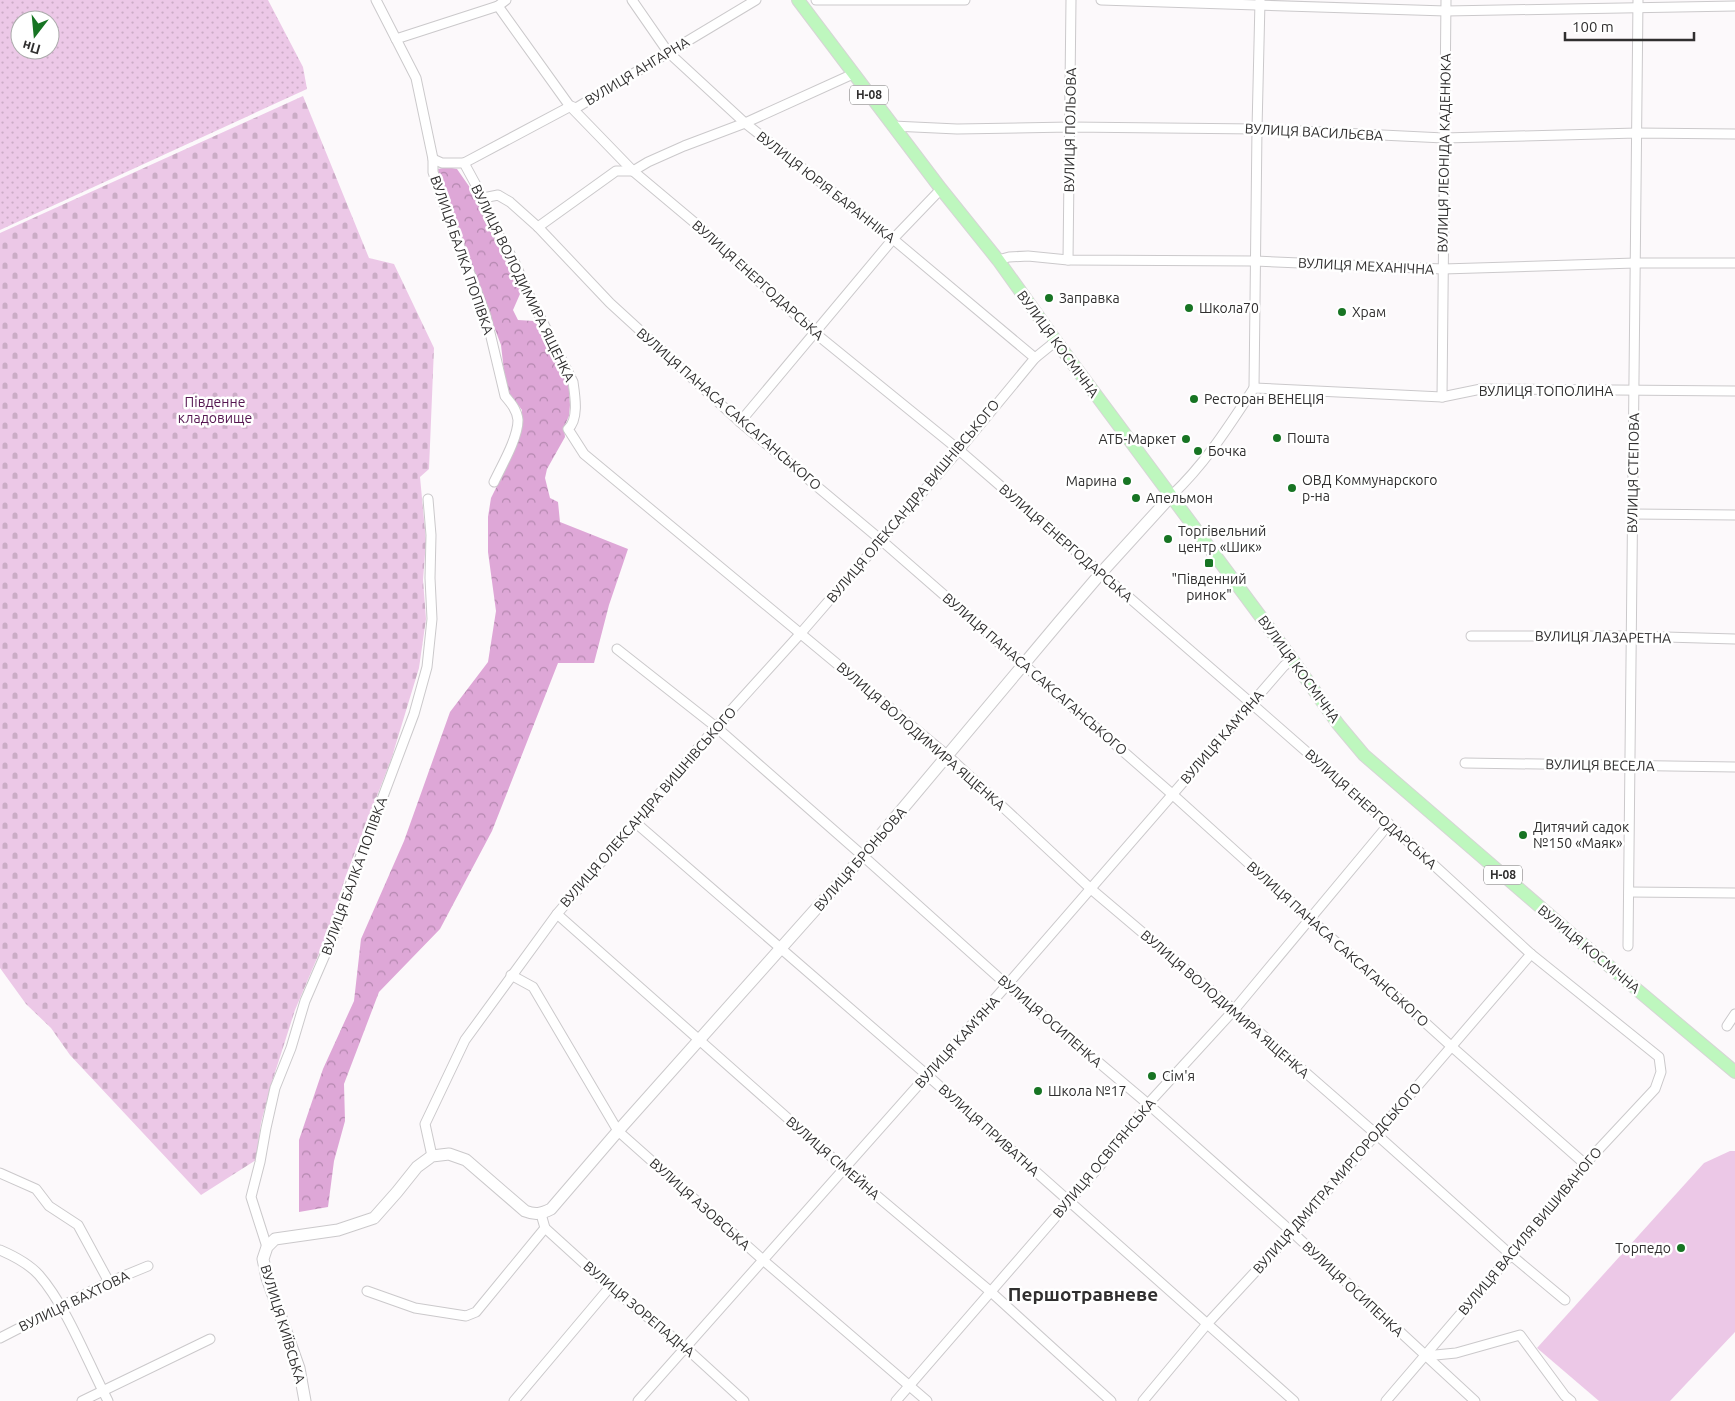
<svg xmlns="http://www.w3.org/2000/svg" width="1735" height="1401" viewBox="0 0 1735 1401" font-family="Ubuntu,sans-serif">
	<defs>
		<pattern id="grass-dots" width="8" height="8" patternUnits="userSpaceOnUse" patternTransform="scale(1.25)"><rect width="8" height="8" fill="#ecc8e7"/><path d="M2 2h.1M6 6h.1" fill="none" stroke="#cbacc6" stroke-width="1.8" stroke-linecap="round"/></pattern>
		<pattern id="forest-crowns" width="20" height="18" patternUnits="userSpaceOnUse" patternTransform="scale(1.25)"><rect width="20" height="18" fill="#dea7d7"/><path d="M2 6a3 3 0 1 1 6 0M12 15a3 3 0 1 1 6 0" fill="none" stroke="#b488af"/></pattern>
		<pattern id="cemetery-stones" width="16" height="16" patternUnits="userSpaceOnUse" patternTransform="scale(1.25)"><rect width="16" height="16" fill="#ecc8e7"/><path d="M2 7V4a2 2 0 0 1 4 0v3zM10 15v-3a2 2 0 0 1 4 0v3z" fill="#cbacc6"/></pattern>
	</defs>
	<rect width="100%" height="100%" fill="#fcf9fb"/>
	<path fill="url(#grass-dots)" fill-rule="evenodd" d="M0,0h268l35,67 4,22 -307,141zM20,20h30v30h-30z"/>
	<path fill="url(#forest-crowns)" d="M447,167l10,2 23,33 42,84 -2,8 -7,16 5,10 16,1 16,20 14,30 5,18 1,16 -1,11 -5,11 1,10 -18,32 -2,9 5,20 8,4 2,20 68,27 -19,56 -15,58h-36l-66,168 -52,98 -61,63 -35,92 1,37 -11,40 -6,46 -29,5v-72l24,-71 31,-68 7,-62 43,-98 46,-129 38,-50 8,-51 -8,-59v-35l3,-19 17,-34 12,-35 2,-19 -16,-21 -5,-44 -61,-162 -2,-14z"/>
	<path fill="url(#cemetery-stones)" d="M303,96l66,162 25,6 40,84 -5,121 -9,8 6,64 -3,39 3,39 -7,49 -28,92 -46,118 -13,45 -37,87 -24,75 -10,38 -5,37 -55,35 -131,-140 -19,-27 -25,-24 -26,-36v-735z"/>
	<path fill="#ecc8e7" d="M1730,1151h5v181l-65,69h-71l-62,-53 167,-185z"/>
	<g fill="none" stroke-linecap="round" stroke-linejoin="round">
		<defs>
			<g id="street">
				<path d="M376,0l40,78 17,81v13l10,30 43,114 19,80c6,7 12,14 13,24 0,18 -16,45 -24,62"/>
				<path d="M632,0l36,52 77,71 148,116 142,119"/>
				<path d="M816,0h149"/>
				<path d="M1101,0l345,11 289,-5"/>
				<path d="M498,6l71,99 64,66 68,57 114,105 144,117 293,254 137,120 142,130 128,103 2,15 -6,17 -70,75 -74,91 -125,146"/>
				<path d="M396,39l102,-33 8,-6"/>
				<path d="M893,126l64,3 113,-2 187,2 187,9 193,-5 98,1"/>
				<path d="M433,159l9,4h22l19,35 6,20 25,43 14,32 45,89c2,14 6,37 -5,47l16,25 364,302 143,133 143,121 142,124 135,121 54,45"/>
				<path d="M464,163l107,-57 5,2 180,-108"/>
				<path d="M483,198l15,-3 12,7 28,25 72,76 130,119 141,118 291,254 279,252 134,118"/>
				<path d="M538,227l78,-56h17l15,-9 36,-16 61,-23 108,-49"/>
				<path d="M998,260l11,-3 19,-1 40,4 187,1 188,8 192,-6h100"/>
				<path d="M1068,260l3,-260"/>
				<path d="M1254,388l3,-259 3,-128"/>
				<path d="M1442,397l4,-397"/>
				<path d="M740,422l153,-183 48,-50"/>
				<path d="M1172,495c33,-31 57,-69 82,-107l188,9 39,-8 254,2"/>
				<path d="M1633,514l102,1"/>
				<path d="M1471,636h160l104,3"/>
				<path d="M617,649l99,78 147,129 144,129 141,119 144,128 183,169"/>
				<path d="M1465,763l270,4"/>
				<path d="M636,823l291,252 367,326"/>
				<path d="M1629,892l106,1"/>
				<path d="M557,914l288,255 146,123 120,109"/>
				<path d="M1628,946l10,-946"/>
				<path d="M511,975l22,12 85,144 145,129 164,141"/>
				<path d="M1727,1026l8,-12"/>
				<path d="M432,1156l-7,-32 40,-84 92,-126 159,-187 85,-94 158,-183 76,-92 21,-17"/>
				<path d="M0,1173l36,16 13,17 29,19 31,57"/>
				<path d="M541,1214l4,14 65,59 76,61 58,53"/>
				<path d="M267,1247l-16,-50 9,-35 6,-34 9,-40 16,-40 14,-47 32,-74 15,-48 62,-165 13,-47 5,-48 -2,-41 1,-43 -3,-36"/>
				<path d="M0,1250c14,6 29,14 39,25 28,32 49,88 69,126"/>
				<path d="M367,1291l48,17 51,8 10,-4 69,-84"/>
				<path d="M0,1338l109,-56 39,-16"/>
				<path d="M1425,1356l31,-3 64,-18 45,61 6,5"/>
				<path d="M82,1401l128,-62"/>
				<path d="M514,1401l96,-114"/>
				<path d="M638,1401l369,-416 277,-319 8,-7"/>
				<path d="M896,1401l202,-233 50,-64 86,-94 155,-186"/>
				<path d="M1143,1401l64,-77 85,-92 239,-278"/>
			</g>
			<path id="secondary" d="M305,1401l-6,-33 -32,-90 -4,-19 4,-12 8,-8 63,-9 36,-12 23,-26 20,-25 15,-11 17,-2 17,6 59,51c10,4 16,3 26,-2l67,-78 245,-275 197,-235 41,-48 71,-78"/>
			<path id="primary" d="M798,0l143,189 57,71 58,81 236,318 46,65 26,31 226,195 145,122"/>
		</defs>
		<use href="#street" stroke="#cbc9cb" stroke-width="11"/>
		<use href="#secondary" stroke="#cbc9cb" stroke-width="13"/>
		<use href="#primary" stroke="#d6d5d5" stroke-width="14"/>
		<use href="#street" stroke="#fff" stroke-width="9"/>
		<use href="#secondary" stroke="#fff" stroke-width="11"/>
		<use href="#primary" stroke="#bef7be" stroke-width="12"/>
	</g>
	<g fill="#177423" stroke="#fff" stroke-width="2">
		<circle cx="1049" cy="298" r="5"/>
		<circle cx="1189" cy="308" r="5"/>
		<circle cx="1342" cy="312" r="5"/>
		<circle cx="1194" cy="399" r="5"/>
		<circle cx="1277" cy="438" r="5"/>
		<circle cx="1186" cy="439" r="5"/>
		<circle cx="1198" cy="451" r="5"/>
		<circle cx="1127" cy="481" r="5"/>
		<circle cx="1292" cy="488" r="5"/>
		<circle cx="1136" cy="498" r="5"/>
		<circle cx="1168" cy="539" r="5"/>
		<rect x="1204" y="558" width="10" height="10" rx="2.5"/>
		<circle cx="1523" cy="835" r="5"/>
		<circle cx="1152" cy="1076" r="5"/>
		<circle cx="1038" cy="1091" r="5"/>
		<circle cx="1681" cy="1248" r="5"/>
	</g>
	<g text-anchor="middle" stroke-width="5" stroke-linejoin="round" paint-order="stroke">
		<g fill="#fff" stroke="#6e6d6d" stroke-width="1">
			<rect x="850" y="85.5" width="38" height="19" rx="4"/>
			<rect x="1484" y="865.5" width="38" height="19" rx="4"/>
		</g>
		<g font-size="12" font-weight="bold" fill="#302f2f">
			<text x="869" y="99">Н-08</text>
			<text x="1503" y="879">Н-08</text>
		</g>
		<g font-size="14" fill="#302f2f" stroke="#fff">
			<text transform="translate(637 71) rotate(-31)" y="5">ВУЛИЦЯ АНГАРНА</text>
			<text transform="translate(1070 130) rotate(-89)" y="5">ВУЛИЦЯ ПОЛЬОВА</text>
			<text transform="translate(1314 132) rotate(3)" y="5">ВУЛИЦЯ ВАСИЛЬЄВА</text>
			<text transform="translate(1444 153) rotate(-89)" y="5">ВУЛИЦЯ ЛЕОНІДА КАДЕНЮКА</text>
			<text transform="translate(826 187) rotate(38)" y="5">ВУЛИЦЯ ЮРІЯ БАРАННІКА</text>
			<text transform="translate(462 255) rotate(71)" y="5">ВУЛИЦЯ БАЛКА ПОПІВКА</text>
			<text transform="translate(1366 266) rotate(3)" y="5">ВУЛИЦЯ МЕХАНІЧНА</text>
			<text transform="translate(758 280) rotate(42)" y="5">ВУЛИЦЯ ЕНЕРГОДАРСЬКА</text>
			<text transform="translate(523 283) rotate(64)" y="5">ВУЛИЦЯ ВОЛОДИМИРА ЯЩЕНКА</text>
			<text transform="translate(1058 344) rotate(54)" y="5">ВУЛИЦЯ КОСМІЧНА</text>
			<text x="1546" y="396">ВУЛИЦЯ ТОПОЛИНА</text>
			<text transform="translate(729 409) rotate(41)" y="5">ВУЛИЦЯ ПАНАСА САКСАГАНСЬКОГО</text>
			<text transform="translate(1633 473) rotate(-89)" y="5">ВУЛИЦЯ СТЕПОВА</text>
			<text transform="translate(913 501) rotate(-50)" y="5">ВУЛИЦЯ ОЛЕКСАНДРА ВИШНІВСЬКОГО</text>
			<text transform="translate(1066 543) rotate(41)" y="5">ВУЛИЦЯ ЕНЕРГОДАРСЬКА</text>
			<text transform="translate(1603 637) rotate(1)" y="5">ВУЛИЦЯ ЛАЗАРЕТНА</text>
			<text transform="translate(1299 669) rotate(54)" y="5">ВУЛИЦЯ КОСМІЧНА</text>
			<text transform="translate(1035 674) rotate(41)" y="5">ВУЛИЦЯ ПАНАСА САКСАГАНСЬКОГО</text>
			<text transform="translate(921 736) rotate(41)" y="5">ВУЛИЦЯ ВОЛОДИМИРА ЯЩЕНКА</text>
			<text transform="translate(1222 737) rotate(-49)" y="5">ВУЛИЦЯ КАМ’ЯНА</text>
			<text transform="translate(1600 765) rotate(1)" y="5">ВУЛИЦЯ ВЕСЕЛА</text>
			<text transform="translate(648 807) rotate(-49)" y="5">ВУЛИЦЯ ОЛЕКСАНДРА ВИШНІВСЬКОГО</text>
			<text transform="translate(1371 809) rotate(42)" y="5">ВУЛИЦЯ ЕНЕРГОДАРСЬКА</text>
			<text transform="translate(860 859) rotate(-49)" y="5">ВУЛИЦЯ БРОНЬОВА</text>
			<text transform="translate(354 876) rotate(-70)" y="5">ВУЛИЦЯ БАЛКА ПОПІВКА</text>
			<text transform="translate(1338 944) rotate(42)" y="5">ВУЛИЦЯ ПАНАСА САКСАГАНСЬКОГО</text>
			<text transform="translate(1589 949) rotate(40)" y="5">ВУЛИЦЯ КОСМІЧНА</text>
			<text transform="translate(1225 1004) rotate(41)" y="5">ВУЛИЦЯ ВОЛОДИМИРА ЯЩЕНКА</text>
			<text transform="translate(1050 1021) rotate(41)" y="5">ВУЛИЦЯ ОСИПЕНКА</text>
			<text transform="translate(957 1042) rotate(-48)" y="5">ВУЛИЦЯ КАМ’ЯНА</text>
			<text transform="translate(989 1130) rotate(42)" y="5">ВУЛИЦЯ ПРИВАТНА</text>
			<text transform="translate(833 1158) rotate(41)" y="5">ВУЛИЦЯ СІМЕЙНА</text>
			<text transform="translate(1104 1158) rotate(-50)" y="5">ВУЛИЦЯ ОСВІТЯНСЬКА</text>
			<text transform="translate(1337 1178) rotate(-49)" y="5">ВУЛИЦЯ ДМИТРА МИРГОРОДСЬКОГО</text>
			<text transform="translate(700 1204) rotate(42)" y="5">ВУЛИЦЯ АЗОВСЬКА</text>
			<text transform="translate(1530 1231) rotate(-50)" y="5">ВУЛИЦЯ ВАСИЛЯ ВИШИВАНОГО</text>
			<text transform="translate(1353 1289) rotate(43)" y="5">ВУЛИЦЯ ОСИПЕНКА</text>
			<text transform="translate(74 1301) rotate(-26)" y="5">ВУЛИЦЯ ВАХТОВА</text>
			<text transform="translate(639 1309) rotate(40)" y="5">ВУЛИЦЯ ЗОРЕПАДНА</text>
			<text transform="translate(283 1324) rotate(73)" y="5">ВУЛИЦЯ КИЇВСЬКА</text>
		</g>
		<g font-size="14" fill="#302f2f" stroke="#fff" text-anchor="start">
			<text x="1059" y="303">Заправка</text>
			<text x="1199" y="313">Школа70</text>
			<text x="1352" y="317">Храм</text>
			<text x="1204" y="404">Ресторан ВЕНЕЦІЯ</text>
			<text x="1287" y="443">Пошта</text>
			<text x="1176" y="444" text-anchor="end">АТБ-Маркет</text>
			<text x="1208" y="456">Бочка</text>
			<text x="1302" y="485">ОВД Коммунарского<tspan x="1302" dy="16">р-на</tspan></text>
			<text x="1117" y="486" text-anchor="end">Марина</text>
			<text x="1146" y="503">Апельмон</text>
			<text x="1178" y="536">Торгівельний<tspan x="1178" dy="16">центр «Шик»</tspan></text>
			<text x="1209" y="584" text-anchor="middle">"Південний<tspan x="1209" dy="16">ринок"</tspan></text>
			<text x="1533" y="832">Дитячий садок<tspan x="1533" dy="16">№150 «Маяк»</tspan></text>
			<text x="1162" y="1081">Сім'я</text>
			<text x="1048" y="1096">Школа №17</text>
			<text x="1671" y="1253" text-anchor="end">Торпедо</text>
		</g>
		<g font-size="14" fill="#551651" stroke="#fff">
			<text x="215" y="407">Південне<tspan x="215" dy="16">кладовище</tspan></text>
		</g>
		<g font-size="19" font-weight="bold" fill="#302f2f" stroke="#fff">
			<text x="1083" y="1301">Першотравневе</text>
		</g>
	</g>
	<g transform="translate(35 35) rotate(196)"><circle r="24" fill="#ffffff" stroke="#acacac"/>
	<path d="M0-4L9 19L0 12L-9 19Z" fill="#177423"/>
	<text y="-8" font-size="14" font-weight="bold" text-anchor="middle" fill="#302f2f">Пн</text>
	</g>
	<path d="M1565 32v8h129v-8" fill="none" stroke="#302f2f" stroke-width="2.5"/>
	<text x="1572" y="32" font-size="15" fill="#302f2f" stroke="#ffffff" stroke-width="4" paint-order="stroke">100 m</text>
</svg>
